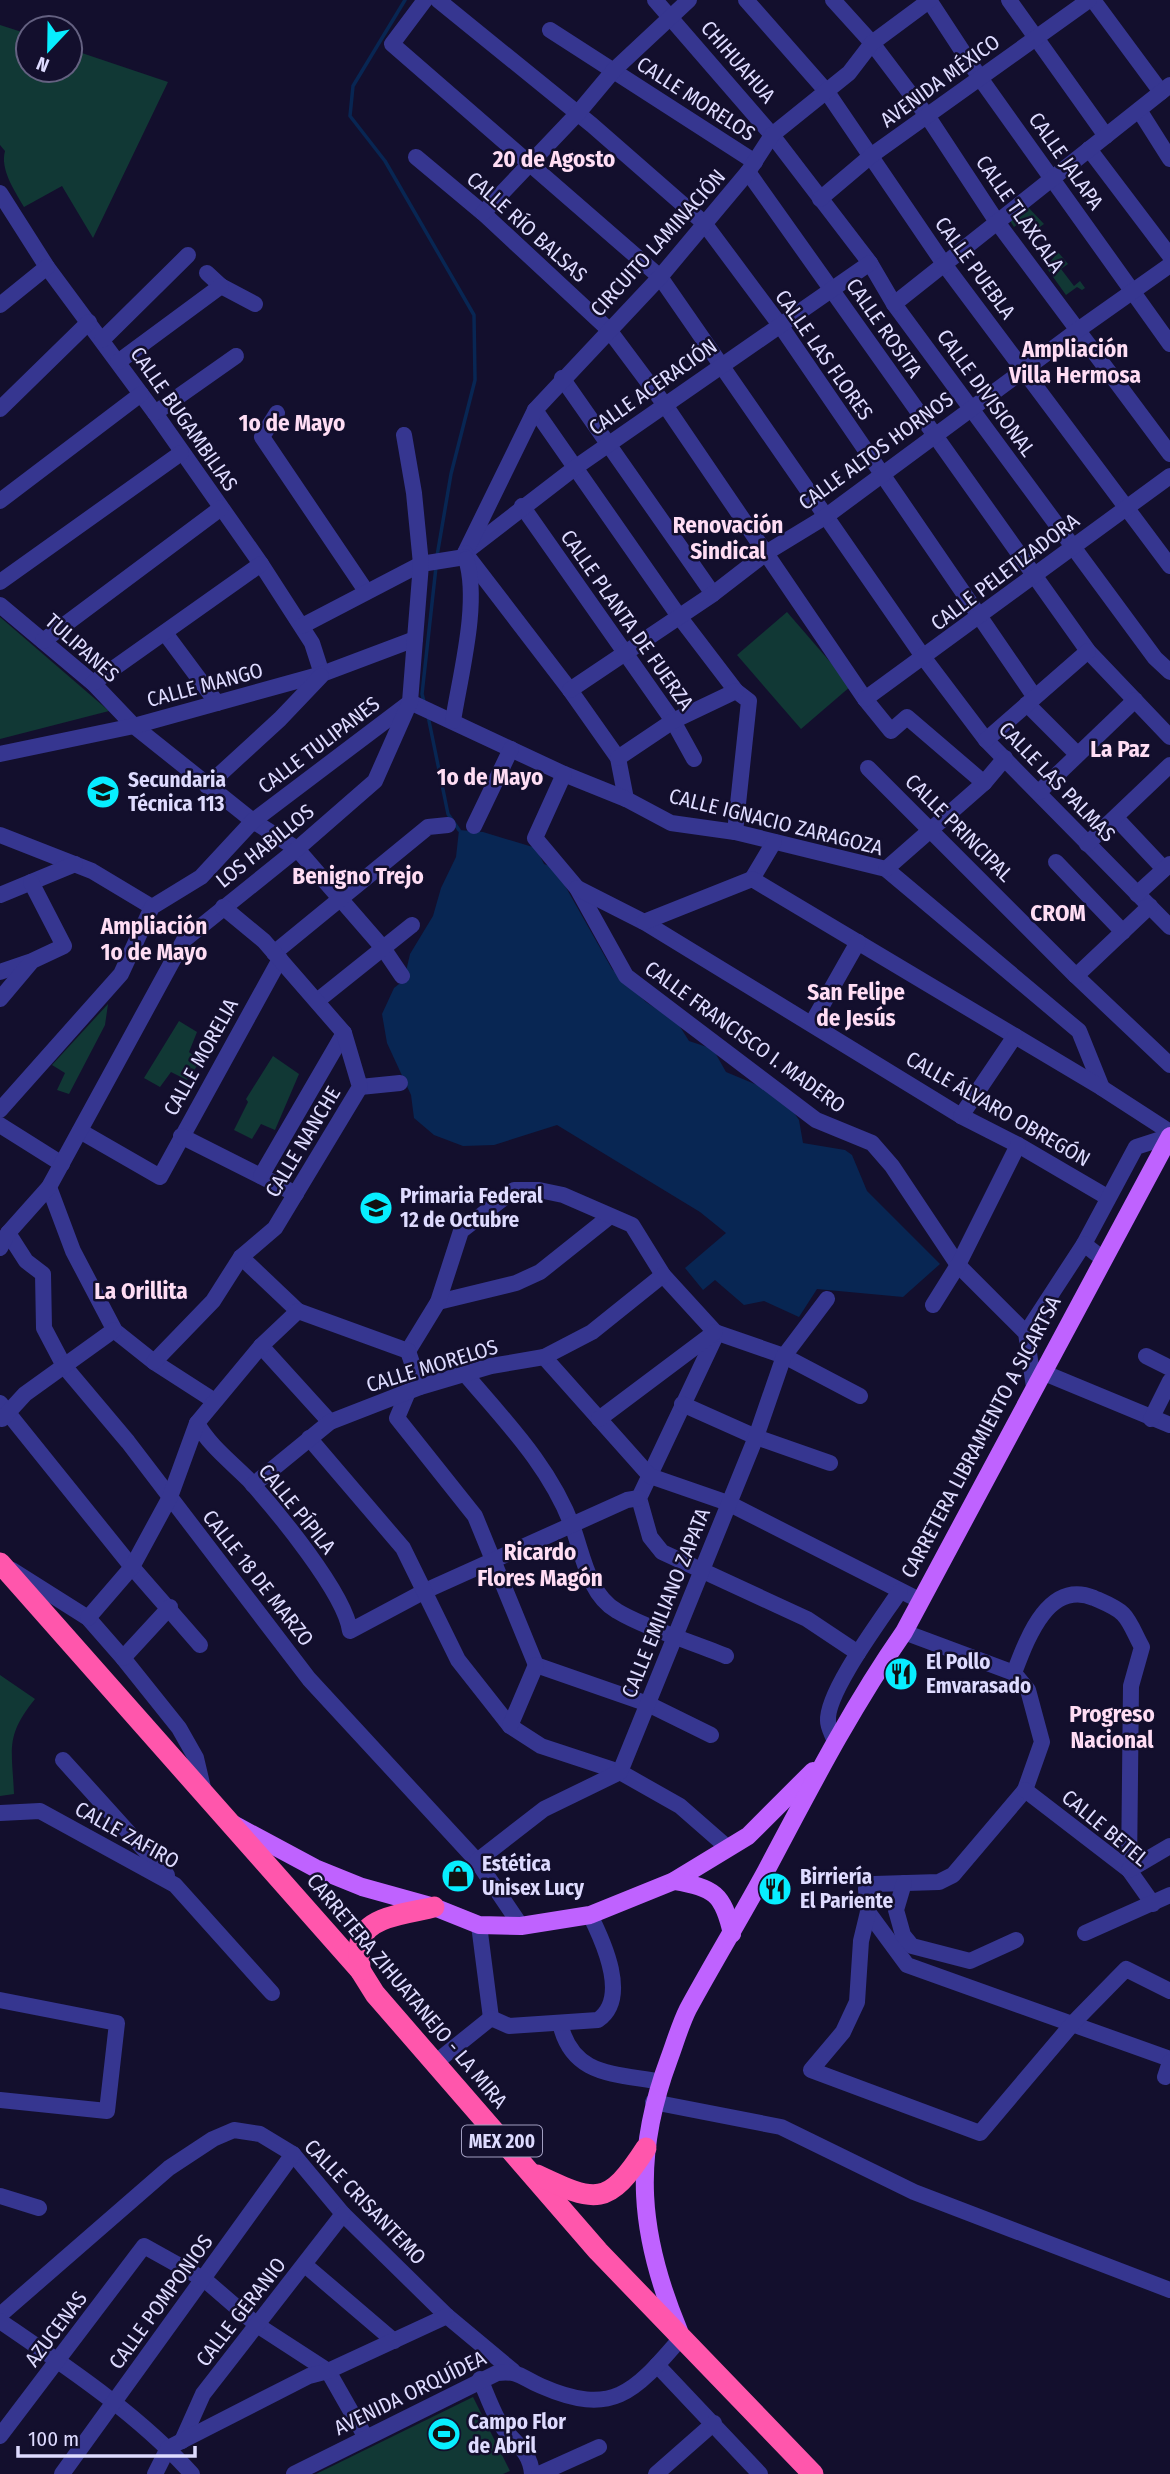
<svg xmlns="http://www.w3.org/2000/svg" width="1170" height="2474" viewBox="0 0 1170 2474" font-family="'Fira Sans Condensed',sans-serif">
	<rect width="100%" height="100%" fill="#130f2d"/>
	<g fill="#113835">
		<path d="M0,25l28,9v36h42v-21l98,33 -75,156 -31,-52 -38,21c-10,-17 -24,-38 -19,-56l-5,-6z"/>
		<path d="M1027,206l17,18 -10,7 -9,-12 -11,8 -5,-8z"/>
		<path d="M1058,252l10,12 -7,5 13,17 6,-5 5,7 -3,2 -5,-3 -11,8 -20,-28z"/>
		<path d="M787,612l64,74 -50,43 -64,-74z"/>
		<path d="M0,617l109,94 -109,28z"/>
		<path d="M108,1004l-3,21 -36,69 -12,-4 8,-17 -13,-8z"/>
		<path d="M179,1021l18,11 -8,20 11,10 -13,18 -16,-8 -11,15 -16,-9z"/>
		<path d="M273,1056l26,18 -24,56 -14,-6 -9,15 -18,-9 14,-28 -2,-3z"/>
		<path d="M0,1675l35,24c-30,37 -23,49 -21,95l-14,2z"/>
		<path d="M473,2397l37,74 -7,3h-187z"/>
	</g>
	<path fill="#082653" d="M459,830l24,2 53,16 8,16 11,4 57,101 34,33 31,20 12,19 24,8 13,23 36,15 24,14 13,19 4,23 42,7 7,5 15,36 73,73 -37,33 -86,-8 -18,28 -35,-16 -20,4 -29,-25 -12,10 -18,-22 41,-35 -26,-21 -143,-87 -63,20 -31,1 -29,-11 -20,-17 -3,-23 -24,-52 -5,-29 12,-26 10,-8 6,-26 23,-38 8,-28 15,-31z"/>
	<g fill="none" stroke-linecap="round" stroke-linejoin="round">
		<g stroke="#082653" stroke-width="3.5">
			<path d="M405,0l-52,86 -3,30 35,45 89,154 1,65 -24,94 -14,82"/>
			<path d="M424,702l-2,-8 14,-127"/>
			<path d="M428,716l20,98 11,16"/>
		</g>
		<g stroke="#363690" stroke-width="16">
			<path d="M425,0l-33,44 268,233 264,381 62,82 184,187"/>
			<path d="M438,0l154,125 112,98 76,102 254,371"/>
			<path d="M655,0l117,135 98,128 24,41 261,354 15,14"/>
			<path d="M746,0l81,92 117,172 226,302"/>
			<path d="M833,0l39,43 56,74 69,105 173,232"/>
			<path d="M929,0l51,78 190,266"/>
			<path d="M1009,0l97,136"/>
			<path d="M1093,0l68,92"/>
			<path d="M550,30l205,132"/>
			<path d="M1139,110l31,49"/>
			<path d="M1089,149l81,107"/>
			<path d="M416,157l67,56 126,117 56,75 200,294 26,32 16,-14 77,66"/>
			<path d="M748,172l340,479 82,86"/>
			<path d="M0,193l47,74 108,146 106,151 51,79 10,31"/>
			<path d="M820,199l52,-44 217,-155"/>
			<path d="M483,213l95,-100 36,-43 75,-70"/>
			<path d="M207,273l14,13 34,18"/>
			<path d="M894,304l276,-219"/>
			<path d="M0,305l47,-38"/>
			<path d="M102,340l86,-85"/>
			<path d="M118,362l103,-76"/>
			<path d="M562,378l151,216"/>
			<path d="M0,409l89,-87"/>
			<path d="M535,410l143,205 58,76 13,10 -14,131"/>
			<path d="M155,413l81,-57"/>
			<path d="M277,413l-15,24 104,154"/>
			<path d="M0,501l141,-107"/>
			<path d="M522,506l151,215 21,38"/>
			<path d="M471,548l105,-81 294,-204"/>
			<path d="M465,553l70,-143 125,-133 88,-105 24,-37 77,-62 23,-30 58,-43"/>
			<path d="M465,553l105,137 48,68 8,41"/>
			<path d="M0,582l181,-129"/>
			<path d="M0,605l93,78 41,43 119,95 44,28 86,99 19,28"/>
			<path d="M302,626l119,-62 44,-7"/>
			<path d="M165,633l52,70"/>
			<path d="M43,641l178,-133"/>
			<path d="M93,683l168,-119"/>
			<path d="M570,690l143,-96 53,-41 59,-36 253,-187 92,-65"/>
			<path d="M865,699l305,-223"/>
			<path d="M410,702l154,72 62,25 45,24 64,9 151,37 193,162 23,57"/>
			<path d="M1027,704l50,50"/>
			<path d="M453,721c7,-45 27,-119 13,-162"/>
			<path d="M986,740l102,-89"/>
			<path d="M0,754l134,-28 188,-52 93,-35"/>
			<path d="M618,758l55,-37 63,-30"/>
			<path d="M868,768l208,208 94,89"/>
			<path d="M564,774l-29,64 42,50 49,88 190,144 56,23 20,23 66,99 68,68 8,54"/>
			<path d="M207,786l73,-67 41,-43"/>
			<path d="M1039,792l96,-92"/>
			<path d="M1116,818l48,51"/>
			<path d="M474,826l37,-77"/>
			<path d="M0,835l92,36 60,36"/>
			<path d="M1087,844l83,-79"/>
			<path d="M1056,862l67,70"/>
			<path d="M886,869l98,-86 21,-25"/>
			<path d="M752,879l22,-37"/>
			<path d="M577,888l67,34 317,194 57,29 89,52"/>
			<path d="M1137,894l33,-30"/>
			<path d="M0,895l75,-31"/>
			<path d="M644,922l108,-43 350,209 68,44"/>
			<path d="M274,953l154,-126 20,-2"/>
			<path d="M0,972l29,-10"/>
			<path d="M1076,976l74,-70"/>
			<path d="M0,999l32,-38 32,-15 -33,-64"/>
			<path d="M317,1001l95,-76"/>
			<path d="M812,1023l46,-81"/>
			<path d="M360,1087l40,-4"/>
			<path d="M0,1110l121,-136 31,-67 49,-30 52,-56 155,-117"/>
			<path d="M961,1116l54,-80"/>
			<path d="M0,1125l62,39"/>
			<path d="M80,1131l80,46 120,-218"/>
			<path d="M181,1136l115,58"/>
			<path d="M261,1176l83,-143"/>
			<path d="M49,1187l24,64 42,80 39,31 59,38"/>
			<path d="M8,1233l18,28 17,13 1,54 20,38 64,76 181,237 168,182 44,65"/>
			<path d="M0,1248l8,-15 41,-46 135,-247 113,-91 78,-68 35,-79 5,-63 6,-75 -7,-71 -10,-58"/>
			<path d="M241,1257l57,54"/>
			<path d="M1103,1259l-19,-15 52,-97 34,-11"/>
			<path d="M438,1302l78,-19 24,-11 69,-55"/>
			<path d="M933,1305l25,-40 60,-120"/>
			<path d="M717,1333l-78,165 11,39 12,15 145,67 51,34"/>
			<path d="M1026,1333l58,-89"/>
			<path d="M261,1346l69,76"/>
			<path d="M408,1351l30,-49 23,-71 53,-41h25l24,5 69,30 31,50 52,57 69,24 76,40"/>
			<path d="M408,1351l12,36"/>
			<path d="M1146,1356l24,12"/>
			<path d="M544,1357l106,119 78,27 191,97"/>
			<path d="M154,1362l59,-61 28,-44 34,-29 85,-141 -16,-54 -80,-92 -41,-34"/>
			<path d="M1042,1372l128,53"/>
			<path d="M466,1375c41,48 85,93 107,153 10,28 16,67 44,83 28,17 78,32 109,45"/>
			<path d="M408,1392l-11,26 78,98 61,149 112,39 63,31"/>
			<path d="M0,1403l132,164 68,78"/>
			<path d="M682,1404l74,33 74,26"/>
			<path d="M2,1419l23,-25 89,-64"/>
			<path d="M599,1419l116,-87"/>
			<path d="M1151,1419l19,-38"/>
			<path d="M197,1423c11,21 34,39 51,56 27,30 97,114 102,152l75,-40 202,-91 12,-2"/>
			<path d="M309,1438l94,110 55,112 52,66 31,20 79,26 60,34 48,42"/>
			<path d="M253,1485l77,-63 90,-35 71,-21 53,-9 48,-25 71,-57"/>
			<path d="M12,1570l76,48 35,40 56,70 17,30 8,34"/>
			<path d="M88,1618l44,-51 38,-70 27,-74 64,-77 37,-35 110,40"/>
			<path d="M904,1632l110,41 14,17 14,52 -17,48 -72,85 -14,7 -65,2 -8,5 2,23 39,53 263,94"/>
			<path d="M123,1658l47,-51"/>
			<path d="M1014,1673c13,-34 34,-94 80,-75 9,4 22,9 29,16 8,8 13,23 19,33l-11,39 -2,184"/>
			<path d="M510,1726l26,-61"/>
			<path d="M835,1742c-2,-7 -7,-14 -7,-21 -2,-29 55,-104 72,-130"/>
			<path d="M63,1760l104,115"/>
			<path d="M1025,1790l104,80 24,34"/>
			<path d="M0,1813l40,-2 135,74 97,108"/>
			<path d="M477,1861l67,-52 76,-37 136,-335 28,-81 43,-57"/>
			<path d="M1129,1870l41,-24"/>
			<path d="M904,1883l-8,27 7,25 9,11 58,15 46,-21"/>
			<path d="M868,1912l-7,29 -4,61 -14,30 -32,38 169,63 94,-111 52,-53 44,22"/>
			<path d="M479,1925l12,93"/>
			<path d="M1085,1933l85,-38"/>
			<path d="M0,2000l117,23 -10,88 -107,-11"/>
			<path d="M560,2023c12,54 55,50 101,59"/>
			<path d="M435,2063l56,-45 18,8 89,-6c32,-22 5,-79 -8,-105"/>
			<path d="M1165,2077l5,-15"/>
			<path d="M653,2102l128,25 133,65 256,98"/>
			<path d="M0,2196l39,12"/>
			<path d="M305,2265l89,76"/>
			<path d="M0,2315l169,-147 44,-29 21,-9 26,4 33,20 50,60 104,102 66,55"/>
			<path d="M0,2321c67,46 138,93 192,153"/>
			<path d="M657,2365l103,109"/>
			<path d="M480,2379c6,14 11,28 18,41 11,21 32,27 34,54"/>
			<path d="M0,2436l144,-190 61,34 52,45 71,46 37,65"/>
			<path d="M182,2441l21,-47 140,-180"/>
			<path d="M62,2474l231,-320"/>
			<path d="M155,2474l13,-26 141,-72 19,-5 119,-55"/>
			<path d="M294,2474l203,-101c22,-3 25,5 44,13 73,32 94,5 140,-48"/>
			<path d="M539,2474l60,-27"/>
			<path d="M656,2474l58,-51"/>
		</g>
		<g stroke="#bf62ff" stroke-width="18">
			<path d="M233,1824l82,44 47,19 72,20 45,18 42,1 69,-11 84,-34 74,-45 65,-65"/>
			<path d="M674,1881c40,7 49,12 58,53"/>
			<path d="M679,2331c-40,-96 -47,-173 -10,-272 6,-16 11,-34 19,-50 25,-46 53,-92 78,-138 43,-81 85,-163 138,-239l266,-496"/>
		</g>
		<g stroke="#ff56ac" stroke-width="21">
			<path d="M0,1563l360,407 15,24 223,257 215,223"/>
			<path d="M360,1970c0,-9 -2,-19 0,-28 6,-27 53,-29 74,-35"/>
			<path d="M537,2175c59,28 71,32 109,-27"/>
		</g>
	</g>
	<defs>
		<symbol id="school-disc" viewBox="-11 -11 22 22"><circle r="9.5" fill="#07eeff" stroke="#130f2d"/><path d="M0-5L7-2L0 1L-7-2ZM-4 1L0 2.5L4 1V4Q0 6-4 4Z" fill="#111"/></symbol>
		<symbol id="restaurant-disc" viewBox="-11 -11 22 22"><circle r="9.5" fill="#07eeff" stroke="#130f2d"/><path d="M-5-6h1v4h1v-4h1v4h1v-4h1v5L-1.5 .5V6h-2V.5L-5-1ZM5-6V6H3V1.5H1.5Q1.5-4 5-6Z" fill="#111"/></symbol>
		<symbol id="shop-disc" viewBox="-11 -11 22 22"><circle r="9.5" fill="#07eeff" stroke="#130f2d"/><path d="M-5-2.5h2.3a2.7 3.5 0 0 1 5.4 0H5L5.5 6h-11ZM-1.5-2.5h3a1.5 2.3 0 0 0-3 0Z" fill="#111"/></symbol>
		<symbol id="stadium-disc" viewBox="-11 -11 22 22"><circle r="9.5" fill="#07eeff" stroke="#130f2d"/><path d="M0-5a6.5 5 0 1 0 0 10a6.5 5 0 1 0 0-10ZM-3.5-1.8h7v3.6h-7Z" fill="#111"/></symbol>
	</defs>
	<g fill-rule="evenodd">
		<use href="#school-disc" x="84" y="773" width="38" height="38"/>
		<use href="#school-disc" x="357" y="1189" width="38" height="38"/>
		<use href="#restaurant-disc" x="882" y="1655" width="38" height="38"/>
		<use href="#shop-disc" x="439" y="1857" width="38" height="38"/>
		<use href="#restaurant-disc" x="756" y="1870" width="38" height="38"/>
		<use href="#stadium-disc" x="425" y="2415" width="38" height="38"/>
	</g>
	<g text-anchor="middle" stroke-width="5" stroke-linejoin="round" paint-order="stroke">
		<rect fill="#130f2d" stroke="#a19ec0" stroke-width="2" x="462" y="2125.5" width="80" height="31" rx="5"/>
		<g font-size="19" font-weight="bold" fill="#dedbff">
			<text x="502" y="2148">MEX 200</text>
		</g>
		<g font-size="21" fill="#dedbff" stroke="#130f2d">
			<text transform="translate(738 62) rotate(49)" y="7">CHIHUAHUA</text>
			<text transform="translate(940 81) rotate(-36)" y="7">AVENIDA MÉXICO</text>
			<text transform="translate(696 99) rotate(33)" y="7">CALLE MORELOS</text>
			<text transform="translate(1066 161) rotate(55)" y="7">CALLE JALAPA</text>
			<text transform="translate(1020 214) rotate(55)" y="7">CALLE TLAXCALA</text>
			<text transform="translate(527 227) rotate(42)" y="7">CALLE RÍO BALSAS</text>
			<text transform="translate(658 243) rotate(-48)" y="7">CIRCUITO LAMINACIÓN</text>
			<text transform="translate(975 268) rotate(54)" y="7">CALLE PUEBLA</text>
			<text transform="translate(884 328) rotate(55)" y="7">CALLE ROSITA</text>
			<text transform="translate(824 355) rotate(55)" y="7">CALLE LAS FLORES</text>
			<text transform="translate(653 387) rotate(-35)" y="7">CALLE ACERACIÓN</text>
			<text transform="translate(986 393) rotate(54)" y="7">CALLE DIVISIONAL</text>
			<text transform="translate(184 419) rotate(55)" y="7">CALLE BUGAMBILIAS</text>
			<text transform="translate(876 451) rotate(-36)" y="7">CALLE ALTOS HORNOS</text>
			<text transform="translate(1005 572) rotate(-37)" y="7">CALLE PELETIZADORA</text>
			<text transform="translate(627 620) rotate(55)" y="7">CALLE PLANTA DE FUERZA</text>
			<text transform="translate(82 648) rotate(42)" y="7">TULIPANES</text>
			<text transform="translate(205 685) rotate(-15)" y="7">CALLE MANGO</text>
			<text transform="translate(319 745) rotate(-37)" y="7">CALLE TULIPANES</text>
			<text transform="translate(1057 782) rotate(46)" y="7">CALLE LAS PALMAS</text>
			<text transform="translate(776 822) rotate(14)" y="7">CALLE IGNACIO ZARAGOZA</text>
			<text transform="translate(959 828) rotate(45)" y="7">CALLE PRINCIPAL</text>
			<text transform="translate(265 846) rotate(-39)" y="7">LOS HABILLOS</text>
			<text transform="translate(745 1037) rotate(36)" y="7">CALLE FRANCISCO I. MADERO</text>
			<text transform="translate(201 1057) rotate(-61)" y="7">CALLE MORELIA</text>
			<text transform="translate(998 1109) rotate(30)" y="7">CALLE ÁLVARO OBREGÓN</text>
			<text transform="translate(303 1142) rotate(-59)" y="7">CALLE NANCHE</text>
			<text transform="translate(432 1366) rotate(-17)" y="7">CALLE MORELOS</text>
			<text transform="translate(981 1437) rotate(-62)" y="7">CARRETERA LIBRAMIENTO A SICARTSA</text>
			<text transform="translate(297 1509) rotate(51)" y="7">CALLE PÍPILA</text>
			<text transform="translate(258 1578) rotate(52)" y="7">CALLE 18 DE MARZO</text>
			<text transform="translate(666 1603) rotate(-68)" y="7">CALLE EMILIANO ZAPATA</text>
			<text transform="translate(1105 1828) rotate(40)" y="7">CALLE BETEL</text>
			<text transform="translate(127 1835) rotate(29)" y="7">CALLE ZAFIRO</text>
			<text transform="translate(407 1991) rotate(50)" y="7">CARRETERA ZIHUATANEJO - LA MIRA</text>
			<text transform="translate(365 2202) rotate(46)" y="7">CALLE CRISANTEMO</text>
			<text transform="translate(161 2302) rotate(-54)" y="7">CALLE POMPONIOS</text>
			<text transform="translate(241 2312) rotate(-52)" y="7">CALLE GERANIO</text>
			<text transform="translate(56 2329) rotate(-53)" y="7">AZUCENAS</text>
			<text transform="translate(410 2393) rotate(-26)" y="7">AVENIDA ORQUÍDEA</text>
		</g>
		<g font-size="21" font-weight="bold" fill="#dedbff" stroke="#130f2d" text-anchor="start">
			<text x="128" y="787">Secundaria<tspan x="128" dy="24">Técnica 113</tspan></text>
			<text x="400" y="1203">Primaria Federal<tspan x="400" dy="24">12 de Octubre</tspan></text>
			<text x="926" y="1669">El Pollo<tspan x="926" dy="24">Emvarasado</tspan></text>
			<text x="482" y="1871">Estética<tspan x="482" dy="24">Unisex Lucy</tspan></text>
			<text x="800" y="1884">Birriería<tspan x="800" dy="24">El Pariente</tspan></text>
			<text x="468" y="2429">Campo Flor<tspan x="468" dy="24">de Abril</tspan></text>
		</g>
		<g font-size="23" font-weight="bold" fill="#ffddf4" stroke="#130f2d">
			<text x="554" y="167">20 de Agosto</text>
			<text x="1075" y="357">Ampliación<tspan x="1075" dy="26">Villa Hermosa</tspan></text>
			<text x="292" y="431">1o de Mayo</text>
			<text x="728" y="533">Renovación<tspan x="728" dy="26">Sindical</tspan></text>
			<text x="1120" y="757">La Paz</text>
			<text x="490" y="785">1o de Mayo</text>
			<text x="358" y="884">Benigno Trejo</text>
			<text x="1058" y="921">CROM</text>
			<text x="154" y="934">Ampliación<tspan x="154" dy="26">1o de Mayo</tspan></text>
			<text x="856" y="1000">San Felipe<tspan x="856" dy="26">de Jesús</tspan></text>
			<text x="141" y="1299">La Orillita</text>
			<text x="540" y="1560">Ricardo<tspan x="540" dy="26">Flores Magón</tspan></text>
			<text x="1112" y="1722">Progreso<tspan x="1112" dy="26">Nacional</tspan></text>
		</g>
	</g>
	<g transform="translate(49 49) rotate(202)"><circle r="33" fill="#130f2d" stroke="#646181" stroke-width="2"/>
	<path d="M0-5L12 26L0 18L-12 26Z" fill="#07eeff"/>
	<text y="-10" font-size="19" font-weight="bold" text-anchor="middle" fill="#dedbff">N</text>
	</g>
	<path d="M18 2446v10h177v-10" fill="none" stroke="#dedbff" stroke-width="3.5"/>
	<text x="28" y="2446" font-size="21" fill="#dedbff" stroke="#130f2d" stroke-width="5" paint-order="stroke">100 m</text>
</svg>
